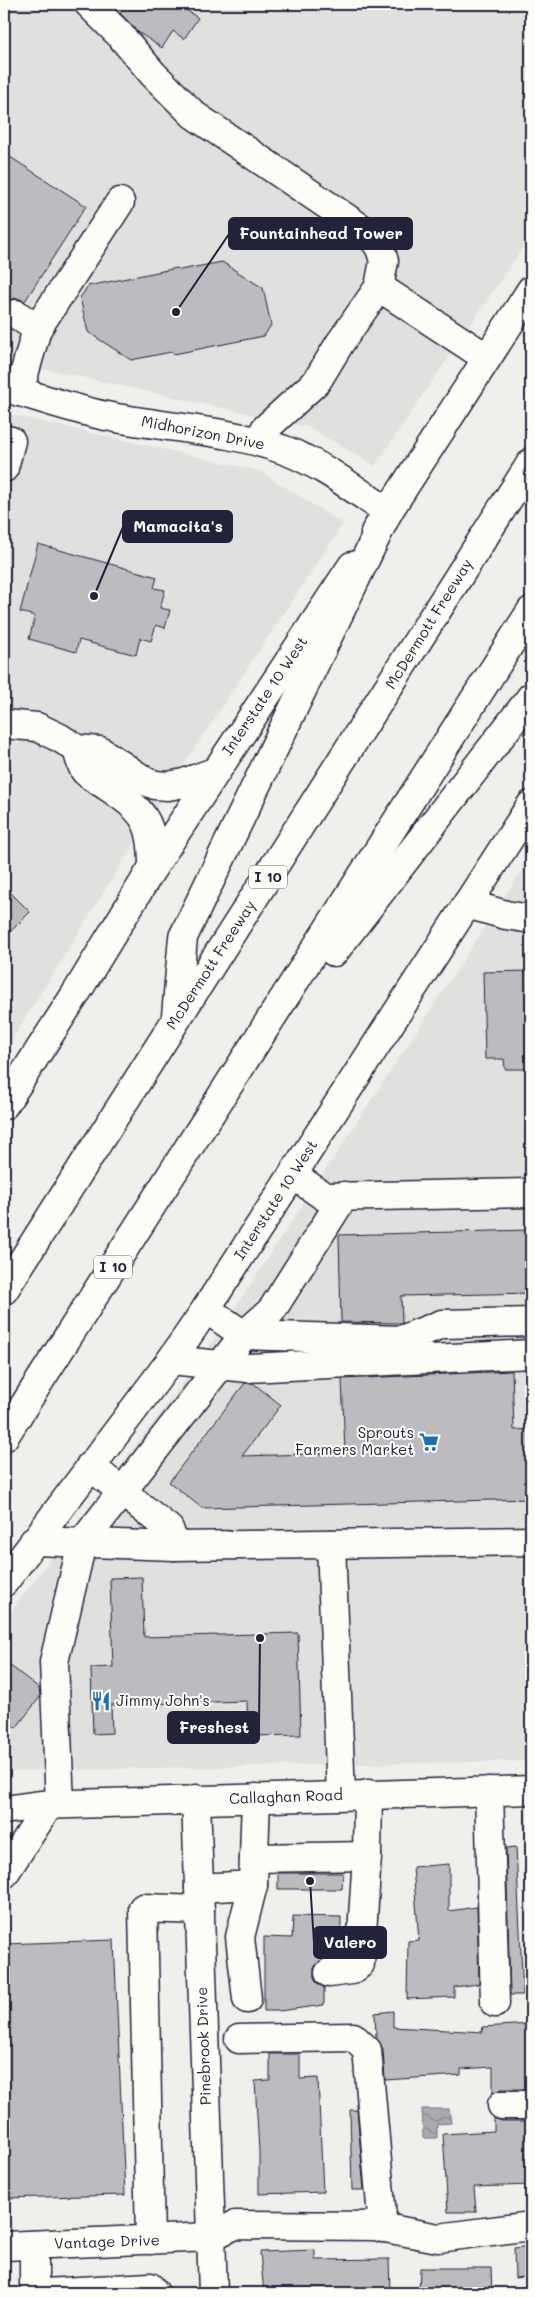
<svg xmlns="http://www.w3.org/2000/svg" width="535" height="2297" viewBox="0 0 535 2297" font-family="Mali,sans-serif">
	<defs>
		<pattern id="water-waves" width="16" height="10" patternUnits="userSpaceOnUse" patternTransform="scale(1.25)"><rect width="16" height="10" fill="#a9a9b0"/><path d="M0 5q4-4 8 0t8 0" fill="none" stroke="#898990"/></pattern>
	</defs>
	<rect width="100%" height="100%" fill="#f0efec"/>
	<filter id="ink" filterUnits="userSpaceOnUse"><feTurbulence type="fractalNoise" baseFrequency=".02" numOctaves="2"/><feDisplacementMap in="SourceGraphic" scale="10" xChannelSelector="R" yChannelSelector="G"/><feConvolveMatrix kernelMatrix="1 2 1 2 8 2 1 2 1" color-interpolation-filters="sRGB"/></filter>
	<g filter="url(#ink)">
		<g fill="#e0e0df">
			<path d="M4,4h527v231l-156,231 -67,-39 -304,-67z"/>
			<path d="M4,413l256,58 83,53 -161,243 -178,285z"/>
			<path d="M531,857v904l-527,10v-150l200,-266z"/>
		</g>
		<path fill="url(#water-waves)" stroke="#737381" d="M422,2109h27l2,14 -14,1v14h-14z"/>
		<g fill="#bcbcc0" stroke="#22223b">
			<path d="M127,4h64l-5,6 12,8 -14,21 -11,-8 -11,17 -24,-16 -18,-19z"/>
			<path d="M4,153l82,53 -61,95 -8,-3 -8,2 -5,4z"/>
			<path d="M222,262l41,26 8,37 -7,11 -90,18 -3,-2 -40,8 -43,-28 -8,-34 8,-12 89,-18 3,2z"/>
			<path d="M38,544l119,33 -3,11 11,2 -5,18 10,2 -5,18 -9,-3 -5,16 -11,-3 -4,17 -57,-15 -3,12 -47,-13 6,-23 -15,-4z"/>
			<path d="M4,886l26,26 -26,26z"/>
			<path d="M531,971v98h-26l-1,-10h-19l-2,-87z"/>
			<path d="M531,1230v63l-130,3 1,27 -61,-1 -2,-87z"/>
			<path d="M512,1371l2,59 17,-1v70l-329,9 -33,-26 76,-99h8l28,22 -39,51 103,-3 -3,-74z"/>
			<path d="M142,1577l2,60 154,-4 3,102 -53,1 -1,-35 -136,4 1,28 -19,1 -2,-66 22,-1 -3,-89z"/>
			<path d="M4,1661l35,27 1,9 -24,31 -12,-9z"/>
			<path d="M516,1847l7,148h-13l-4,-147z"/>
			<path d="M449,1864v47l28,-4 2,77 -25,3v10l-47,2 1,-58 11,-1 -6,-73z"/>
			<path d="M278,1873h65l-1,16h-64z"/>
			<path d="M293,1916l48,1v19h-17v23l-10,8v9l2,6 8,6v17l-45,6h-15v-74l28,1z"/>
			<path d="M114,1940l11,255 -121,3v-254z"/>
			<path d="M393,2011v16l90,5 -1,-5 49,-3v65h-29l-9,4v-26l-32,2v6l-76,5 -2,-31 -7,-12 -1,-24z"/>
			<path d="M270,2054h30v25l18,-1 5,114 -64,2v-43l-4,-70 15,-1z"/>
			<path d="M350,2110h7l7,80h-12z"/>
			<path d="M494,2118l8,3h29v64l-57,2 2,25h-28l-5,-78 51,-3z"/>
			<path d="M530,2246l1,30 -16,2 -1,-30z"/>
			<path d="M315,2250v10l74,-1 1,34h-126l-4,-41z"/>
			<path d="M420,2268h71l1,25h-73z"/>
		</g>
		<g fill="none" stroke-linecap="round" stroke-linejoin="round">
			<defs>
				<g id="minor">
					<path d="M89,4l31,31 33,39 41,41 176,119 10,14 4,13 -5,26 -39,56 -23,38 -52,48 -5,13"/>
					<path d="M379,287l108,71"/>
					<path d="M16,314l21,15"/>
					<path d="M4,387c34,10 68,22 102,29 59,12 121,13 178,34 38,14 71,40 104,62"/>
					<path d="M19,392l18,-63 83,-127"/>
					<path d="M4,439l7,2 -7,27"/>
					<path d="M4,724l33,3 23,11 17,11 23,2 45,30 10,4 13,1 16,-3 30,-11"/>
					<path d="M77,749c2,7 4,17 8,22 6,6 16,11 23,16 37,25 45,34 45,80"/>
					<path d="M467,904l39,11 25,4"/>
					<path d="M293,1175l32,22 206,-4"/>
					<path d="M206,1309l38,26 157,5 41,-16 89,-2"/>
					<path d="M171,1360l77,8 283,-14"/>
					<path d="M90,1466l79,63 6,17"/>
					<path d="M34,1541l141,5 356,-5"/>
					<path d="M331,1544l10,251"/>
					<path d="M489,1791l6,212"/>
					<path d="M196,1799l17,494"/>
					<path d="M60,1804l-6,-142 28,-119 162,-208 28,-25 72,-114"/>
					<path d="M254,1858l113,-2"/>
					<path d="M4,1874l45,-69"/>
					<path d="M199,1888l54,-3"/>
					<path d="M329,1973l23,-3 8,-6 7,-108 1,-62"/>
					<path d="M247,1999l-7,-62 13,-52 3,-87"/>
					<path d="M239,2039l114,-2 14,13 16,178"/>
					<path d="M502,2105h29"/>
					<path d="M150,2240l-7,-332 57,2"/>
					<path d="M34,2245v39l8,9"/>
					<path d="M4,2246l206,-9 25,-12 140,1 63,12 93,-12"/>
					<path d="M44,2293l106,-6 5,6"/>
				</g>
				<g id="major">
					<path d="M375,532l156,-242"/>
					<path d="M4,1105l71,-110 78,-128 199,-301"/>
					<path d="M4,1582l167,-222 35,-51 325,-504"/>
					<path d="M4,1810l36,-5 491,-15"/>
				</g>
				<g id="highway">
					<path d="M334,952l197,-255"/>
					<path d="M176,1016l7,-79 205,-425"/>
					<path d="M4,1290l527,-827"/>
					<path d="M4,1437l527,-826"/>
				</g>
			</defs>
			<use href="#minor" stroke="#22223b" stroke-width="31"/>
			<use href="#major" stroke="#22223b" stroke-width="31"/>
			<use href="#highway" stroke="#22223b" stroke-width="31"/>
			<use href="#minor" stroke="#fdfcf7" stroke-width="28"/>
			<use href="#major" stroke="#fdfcf7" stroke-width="28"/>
			<use href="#highway" stroke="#fdfcf7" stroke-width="28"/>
		</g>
	</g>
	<defs>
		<symbol id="supermarket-bare" viewBox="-9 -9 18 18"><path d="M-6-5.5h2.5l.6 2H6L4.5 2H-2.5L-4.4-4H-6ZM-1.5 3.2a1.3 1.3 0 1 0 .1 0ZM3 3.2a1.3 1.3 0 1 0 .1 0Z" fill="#1f6fb2" stroke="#fdfcf7" stroke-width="2.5" paint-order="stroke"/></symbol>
		<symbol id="restaurant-bare" viewBox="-9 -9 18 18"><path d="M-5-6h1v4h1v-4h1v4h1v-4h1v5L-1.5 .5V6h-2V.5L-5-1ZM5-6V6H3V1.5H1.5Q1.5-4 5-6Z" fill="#1f6fb2" stroke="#fdfcf7" stroke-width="2.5" paint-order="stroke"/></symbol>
	</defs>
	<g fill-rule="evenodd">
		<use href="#supermarket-bare" x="415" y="1428" width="28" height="28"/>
		<use href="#restaurant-bare" x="87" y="1687" width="28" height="28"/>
	</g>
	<g text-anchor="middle" stroke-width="4" stroke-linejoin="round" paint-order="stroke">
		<g fill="#fdfcf7" stroke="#646373" stroke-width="1">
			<rect x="249" y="865.5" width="38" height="23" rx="4"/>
			<rect x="94" y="1255.5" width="38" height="23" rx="4"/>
		</g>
		<g font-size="14" font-weight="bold" fill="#22223b">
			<text x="268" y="882">I 10</text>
			<text x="113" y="1272">I 10</text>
		</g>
		<g font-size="15" fill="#22223b" stroke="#fdfcf7">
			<text transform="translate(203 433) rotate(11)" y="5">Midhorizon Drive</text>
			<text transform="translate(429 624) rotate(-58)" y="5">McDermott Freeway</text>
			<text transform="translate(265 696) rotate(-56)" y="5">Interstate 10 West</text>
			<text transform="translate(211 965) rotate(-57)" y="5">McDermott Freeway</text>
			<text transform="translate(276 1200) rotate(-57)" y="5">Interstate 10 West</text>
			<text transform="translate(286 1797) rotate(-2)" y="5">Callaghan Road</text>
			<text transform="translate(204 2046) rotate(-92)" y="5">Pinebrook Drive</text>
			<text transform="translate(107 2242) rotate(-2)" y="5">Vantage Drive</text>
		</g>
		<g font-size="15" fill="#22223b" stroke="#fdfcf7" text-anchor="end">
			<text x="414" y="1438">Sprouts<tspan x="414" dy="17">Farmers Market</tspan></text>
			<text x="116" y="1706" text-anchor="start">Jimmy John's</text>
		</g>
	</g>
	<path fill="none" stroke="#22223b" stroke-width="2" d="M176 312L229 234M94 596L123 527M260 1638L259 1727M310 1881L314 1943"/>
	<g fill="#22223b" stroke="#fdfcf7" stroke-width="2">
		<circle cx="176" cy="312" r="5"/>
		<circle cx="94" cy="596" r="5"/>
		<circle cx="260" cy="1638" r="5"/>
		<circle cx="310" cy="1881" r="5"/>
	</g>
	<g fill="#22223b" stroke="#22223b" stroke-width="2">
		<rect x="229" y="218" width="183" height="31" rx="5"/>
		<rect x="123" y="511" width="109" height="31" rx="5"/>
		<rect x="168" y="1712" width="91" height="31" rx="5"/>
		<rect x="314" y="1927" width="72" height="31" rx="5"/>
	</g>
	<g font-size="16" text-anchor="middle" font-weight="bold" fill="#fff">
		<text x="321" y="239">Fountainhead Tower</text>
		<text x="178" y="532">Mamacita's</text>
		<text x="214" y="1733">Freshest</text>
		<text x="350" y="1948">Valero</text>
	</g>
	<rect width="535" height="2297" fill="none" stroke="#fdfcf7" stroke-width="20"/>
	<rect x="10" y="10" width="515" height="2277" fill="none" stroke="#22223b" stroke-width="2" filter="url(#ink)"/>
</svg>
